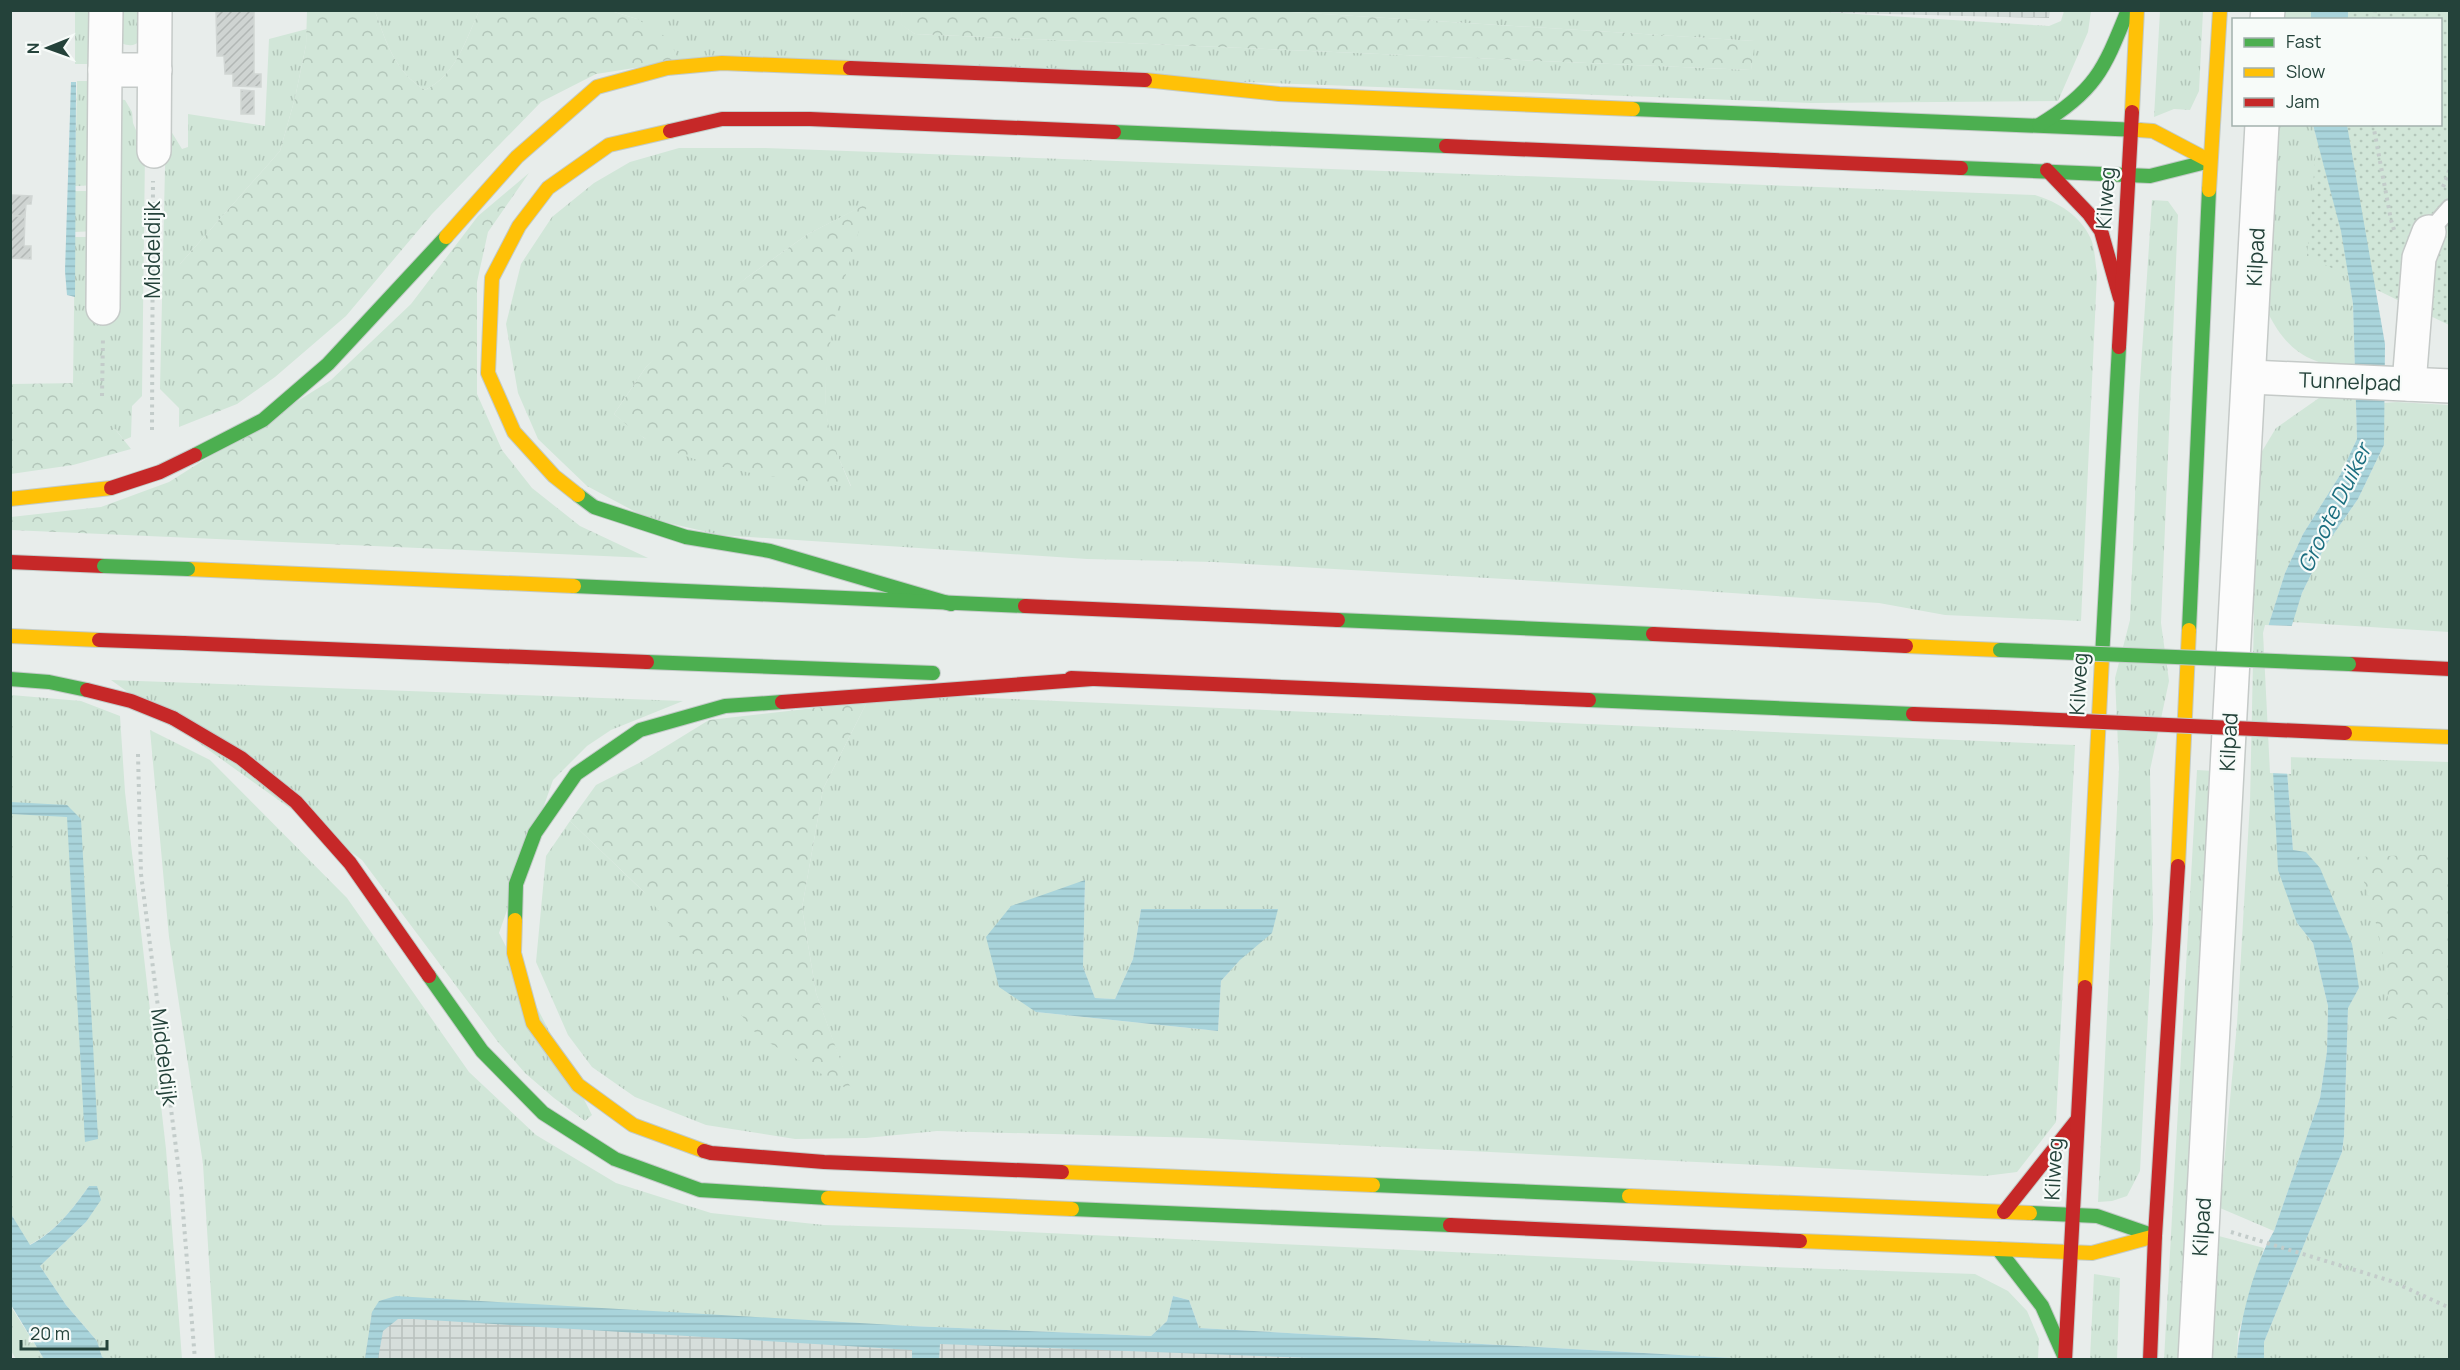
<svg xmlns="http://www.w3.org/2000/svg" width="2460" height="1370" viewBox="0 0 2460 1370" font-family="Manrope,sans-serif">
	<defs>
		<pattern id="industrial-grid" width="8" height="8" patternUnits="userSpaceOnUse" patternTransform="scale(1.5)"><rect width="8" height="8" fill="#d6dedb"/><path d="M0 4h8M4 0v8" fill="none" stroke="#b8c0bd"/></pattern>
		<pattern id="grass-tufts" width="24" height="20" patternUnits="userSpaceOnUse" patternTransform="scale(1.5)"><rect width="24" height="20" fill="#d1e6d8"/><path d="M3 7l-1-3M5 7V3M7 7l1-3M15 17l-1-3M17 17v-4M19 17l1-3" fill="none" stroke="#b3c6ba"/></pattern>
		<pattern id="forest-crowns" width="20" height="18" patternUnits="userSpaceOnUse" patternTransform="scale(1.5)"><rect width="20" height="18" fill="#d1e6d8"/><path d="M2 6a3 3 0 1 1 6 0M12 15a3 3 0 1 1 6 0" fill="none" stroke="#b3c6ba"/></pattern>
		<pattern id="park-dots" width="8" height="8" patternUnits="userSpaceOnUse" patternTransform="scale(1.5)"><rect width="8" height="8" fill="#d1e6d8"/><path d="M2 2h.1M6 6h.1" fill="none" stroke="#b3c6ba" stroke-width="1.8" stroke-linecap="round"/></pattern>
		<pattern id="water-rules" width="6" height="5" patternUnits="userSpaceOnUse" patternTransform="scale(1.5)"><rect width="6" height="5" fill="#a9d4db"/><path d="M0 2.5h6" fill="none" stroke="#91b7bd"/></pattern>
		<pattern id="building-hatch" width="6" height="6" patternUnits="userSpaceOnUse" patternTransform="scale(1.5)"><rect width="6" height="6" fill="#cfd4d2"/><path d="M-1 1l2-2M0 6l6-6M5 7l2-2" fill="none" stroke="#b2b7b5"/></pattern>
	</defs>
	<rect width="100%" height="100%" fill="#e8edeb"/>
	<g fill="url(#industrial-grid)">
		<path d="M1765,11h285l-1,7z"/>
		<path d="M356,1302l1111,57h-1108z"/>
	</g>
	<g fill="url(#grass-tufts)" fill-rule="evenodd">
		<path d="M1792,10l257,16 12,-5 3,-10h27l-3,21 -30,69 -247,2 -1132,-42 -42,-42 -26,-8h291l-1,13 14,10 836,36 3,-29 -479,-30z"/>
		<rect x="75" y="11" width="21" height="53"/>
		<path d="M110,11h31v29c-7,7 -12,6 -20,3z"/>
		<path d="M375,11h104c-13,29 -24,65 -54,79 -30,-18 -39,-48 -50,-79z"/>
		<path d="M2160,11h43l-4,80 -9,19 -16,-1 -20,8z"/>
		<path d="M2281,11h30v8l-30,1z"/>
		<path d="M307,29l-1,16 -11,53 -15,53 -100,113v145l-20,-20 6,-266 16,26 6,-2v-33l77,12 4,-87z"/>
		<path d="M77,81h17l4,104 -23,1z"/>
		<path d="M117,99l8,1 7,12 1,11 12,29 -3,244 -10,10 -1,31 -7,3 -9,-11 -8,4 -25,-50 -9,1 2,-147h22z"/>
		<path d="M2276,125h37l28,106 12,73 2,65c-44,-4 -67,-16 -87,-56z"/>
		<path d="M679,148h86l1270,47c23,7 46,21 56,44 4,9 4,23 6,34l-16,348 -136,-6 -66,-12 -206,-14 -459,-27 -127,-3 -367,-24 -73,-17 -60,-32 -49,-47 -20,-46 -12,-69 15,-60 31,-47 42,-34 36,-21zM867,204c-21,64 -54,164 -37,230 5,18 14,35 21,52l-207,-48 -30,-24 32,-47 100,-89 62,-44z"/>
		<path d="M75,191h23l-1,40 -22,1z"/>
		<path d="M2152,200l16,1 10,14 -17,408 8,58 -19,89 3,149 -13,252 -13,25 -15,5 -14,1 21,-434 -4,-90 15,-58 9,-223z"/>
		<path d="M2319,398h37l1,41 -17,36 -37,59 -18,39 -19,60 31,290 16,20 15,63 -1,45 -7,47 -46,133 -54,-23 17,-184 13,-222 4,-187 -3,-21 10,-141 15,-25z"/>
		<path d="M2397,402l52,3v227l-157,-10 10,-29 22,-45 34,-49 26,-54 -1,-42z"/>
		<path d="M111,680l572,21 -72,29 -24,16 -34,34 -54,153 93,182 -7,6 -31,-23 -29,-25 -27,-31 -136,-182z"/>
		<path d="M11,695l70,6 39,15 5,76 41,357 16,210 -76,1 -4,-2 -5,-17 -31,-36 -26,-39 46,-44 14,-22 -11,-14c-16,23 -34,46 -60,59l-18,-31z"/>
		<path d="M942,696l1133,49 -19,377 -39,50 -32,4 -783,-38 -265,-7 -71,7 -71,1 -89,-14 -71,-28 -43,-30 -24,-32 -32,-73 10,-106 24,-35 281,270 -35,-98 -14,-85 21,-119 44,-87zM1085,880l-2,87 12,31 20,1 18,-40 8,-50h136l-37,51 -19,21 -3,50 -182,-19z"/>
		<path d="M150,730l60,30 137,138 122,174 67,63 80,48 95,30 113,12 138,4 807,38 206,7 33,17 19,20 12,28 -1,20h-288l-551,-31 -10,-28 -16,-4 -6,25 -16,15 -240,-10 -539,-14 -7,47h-150l-12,-195 -34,-227z"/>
		<path d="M2286,757l163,5v597l-185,1v-18l78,-190 2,-16 4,-129 11,-19 -66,-137z"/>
		<path d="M2197,770l17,1 -33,588 -17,1z"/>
		<path d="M2215,1235l49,13 -26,86 -1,25 -28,1z"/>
		<path d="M2094,1274l26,4 -3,81h-27z"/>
		<path d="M10,1305l34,54h-28l-5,-8z"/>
	</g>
	<g fill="url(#forest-crowns)">
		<path d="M902,10l373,1 480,30 -4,29 -836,-36 -15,-10z"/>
		<path d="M307,11h68c11,31 20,61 50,79 30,-14 41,-50 54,-79h132l26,8 32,20 10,22 -83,13 -55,28 -109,112 -86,102 -71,61 -38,27 -58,23 1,-163 100,-113 15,-53 11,-53z"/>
		<path d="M529,173l-41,59 -11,50v112l25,56 30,38 48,38 68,32 -637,-28v-13l90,-10 68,-25 162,-102 80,-76 67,-88z"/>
		<path d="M868,203c-20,61 -56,170 -37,232 5,18 13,35 20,52 -68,-9 -143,-15 -205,-48 -11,-6 -22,-17 -32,-25l32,-47 45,-44 55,-45 62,-44z"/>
		<path d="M82,383l22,13 3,36 8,-3 16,20 -58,16 -62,9v-90z"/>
		<path d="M867,702l-44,87 -21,119 14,85 36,99 -94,-56 -115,-145 -73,-70 26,-36 43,-22 70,-43z"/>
		<path d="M2449,854v166l-61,-1c2,-56 -15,-110 -32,-162z"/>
	</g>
	<path fill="url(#park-dots)" d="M2328,11h121v314l-142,-69 11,-131 122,-1v-104l-113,-1z"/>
	<g fill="url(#water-rules)">
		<rect x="2311" y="11" width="37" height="8"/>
		<path d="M71,82h5l-1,215 -8,-2 -2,-24z"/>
		<path d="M2313,125h34l38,219 -1,101 -26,54 -34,49 -22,45 -15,48 -1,116 7,93 13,2 14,16 32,76 7,44 -11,20 -4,128 -2,16 -78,190v17l-27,1c2,-39 17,-95 37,-129l46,-133 7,-47 1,-45 -15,-63 -16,-20 -19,-53 -12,-237 19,-60 18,-39 37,-59 17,-36 -4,-135 -12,-73z"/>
		<path d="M10,802l57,3 14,14 17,320 -13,3 -18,-325 -56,-3z"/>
		<path d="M1085,880l-2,87 12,31 20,1 18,-40 8,-50h137l-6,24 -32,27 -19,21 -3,50 -182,-19 -37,-25 -13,-50 25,-31z"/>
		<path d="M89,1186h8l4,14 -15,22 -46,44 26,39 31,36 5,16 4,2h-62l-33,-54v-91l19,31c25,-13 43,-36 59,-59z"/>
		<path d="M396,1296l515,30 240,10 16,-15 6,-25 16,4 10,28 551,31 -384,1 -426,-16 -1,15 -27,1v-10l-499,-31h-15l-15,12 -5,28h-13l7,-47 7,-11z"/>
	</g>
	<path fill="#e8edeb" d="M2265,625l29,1 -4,16 1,132 -21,-1 -7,-140z"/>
	<g fill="url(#building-hatch)" stroke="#d1d6d4" stroke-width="1.5">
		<path d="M216,10h38v64h7v13l-28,-1v-12h-8l-1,-18h-7z"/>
		<path d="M241,90l13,1v23h-13z"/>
		<path d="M10,195l22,1 -1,8h-5l-1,12h-15z"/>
		<path d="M10,216h15l-1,30h7v13l-21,-1z"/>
	</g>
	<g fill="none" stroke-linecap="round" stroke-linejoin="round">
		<defs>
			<path id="lane" d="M2429,232l21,-24"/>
			<g id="street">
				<path d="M106,10l-1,60h50"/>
				<path d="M2267,20l1,-10"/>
				<path d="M154,151l1,-141"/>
				<path d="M103,308l2,-238"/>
				<path d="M2250,377l200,9"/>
				<path d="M2409,384l10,-126 10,-26"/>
				<path d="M2195,1360l67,-1236"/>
			</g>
			<g id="fast">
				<path d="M1633,109l506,21"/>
				<path d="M2039,125c57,-34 65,-56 89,-115"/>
				<path d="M1114,132l332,14"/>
				<path d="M1961,168l189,8 60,-15"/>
				<path d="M195,455l68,-35 65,-56 118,-127"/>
				<path d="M578,495l16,12 92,30 84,14 181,53"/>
				<path d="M574,586l451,20"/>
				<path d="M1338,620l315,14"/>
				<path d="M2189,630l20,-440"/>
				<path d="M2102,658l17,-311"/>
				<path d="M647,662l286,11"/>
				<path d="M10,679l39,3 38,8"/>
				<path d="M1589,700l324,14"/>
				<path d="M515,920l1,-36 19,-51 41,-59 64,-44 85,-24 57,-4"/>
				<path d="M429,976l53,75 61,62 72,46 85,31 128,8"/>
				<path d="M1373,1185l256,11"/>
				<path d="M1072,1209l378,16"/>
				<path d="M2030,1213l67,3 58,20"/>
				<path d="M1998,1249l44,57 23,52"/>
			</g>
			<g id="slow">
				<path d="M1145,80l134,14 354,15"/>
				<path d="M2132,112l5,-102"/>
				<path d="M2139,130l14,1 57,30"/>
				<path d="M2209,190l11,-180"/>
				<path d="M446,237l71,-80 80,-70 70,-19 55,-5 128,5"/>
				<path d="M578,495l-24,-19 -40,-44 -26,-59 4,-95 27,-52 29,-38 61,-43 61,-14"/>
				<path d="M10,499l101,-11"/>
				<path d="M188,569l386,17"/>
				<path d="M10,636l89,4"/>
				<path d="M1906,646l94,4"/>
				<path d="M2345,733l105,4"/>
				<path d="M2178,866l11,-236"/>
				<path d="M515,920l-1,33 19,70 45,62 55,40 71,26"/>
				<path d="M2085,987l17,-329"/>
				<path d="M1062,1172l311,13"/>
				<path d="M1629,1196l401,17"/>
				<path d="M828,1198l244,11"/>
				<path d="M1800,1241l292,12 63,-17"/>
			</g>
			<g id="jam">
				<path d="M850,68l295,12"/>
				<path d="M670,131l52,-12h88l304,13"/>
				<path d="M1446,146l515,22"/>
				<path d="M2047,170l42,44 12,17 19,67"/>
				<path d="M2119,347l13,-235"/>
				<path d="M10,562l94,4"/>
				<path d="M1025,606l313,14"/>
				<path d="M1653,634l253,12"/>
				<path d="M183,643l464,19"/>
				<path d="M2349,664l101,5"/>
				<path d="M1071,678l518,22"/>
				<path d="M782,702l310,-23"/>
				<path d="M1913,714l82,3"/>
				<path d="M173,718l68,40 55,44 54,61 79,113"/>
				<path d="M704,1151l7,2 113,9 238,10"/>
				<path d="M2004,1212l73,-92"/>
				<path d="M1450,1225l350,16"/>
				<path d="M2065,1360l20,-373"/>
				<path d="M2150,1360l5,-124 23,-370"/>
			</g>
		</defs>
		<use href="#lane" stroke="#c5cac8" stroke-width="20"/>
		<use href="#street" stroke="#c5cac8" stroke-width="36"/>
		<use href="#fast" stroke="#c3cbc8" stroke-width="16"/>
		<use href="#slow" stroke="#c3cbc8" stroke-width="16"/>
		<use href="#jam" stroke="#c3cbc8" stroke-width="16"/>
		<g stroke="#c3ccca" stroke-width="4" stroke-dasharray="3 4.5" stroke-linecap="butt">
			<path d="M2374,20l1,-10"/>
			<path d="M2373,124l18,96 4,13"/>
			<path d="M2443,187l7,-19"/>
			<path d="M102,396l1,-59"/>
			<path d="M152,430l1,-249"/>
			<path d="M138,754l3,120 40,313 14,173"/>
			<path d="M2231,1232l160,49 59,27"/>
		</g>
		<use href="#lane" stroke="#fcfcfc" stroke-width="16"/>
		<use href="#street" stroke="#fcfcfc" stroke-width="33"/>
		<use href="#fast" stroke="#4caf50" stroke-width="14"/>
		<use href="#slow" stroke="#ffc107" stroke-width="14"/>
		<use href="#jam" stroke="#c62828" stroke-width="14"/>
		<defs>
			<g id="fast-bridge">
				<path d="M104,566l84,3"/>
				<path d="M2000,650l349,14"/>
			</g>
			<g id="jam-bridge">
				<path d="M111,488l49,-16 35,-17"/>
				<path d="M99,640l84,3"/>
				<path d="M87,690l44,11 42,17"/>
				<path d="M1995,717l350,16"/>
			</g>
		</defs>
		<use href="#fast-bridge" stroke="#c3ccc9" stroke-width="16" stroke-linecap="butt"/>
		<use href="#jam-bridge" stroke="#c3ccc9" stroke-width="16" stroke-linecap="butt"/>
		<use href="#fast-bridge" stroke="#4caf50" stroke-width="14"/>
		<use href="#jam-bridge" stroke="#c62828" stroke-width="14"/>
	</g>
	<g text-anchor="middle" stroke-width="4.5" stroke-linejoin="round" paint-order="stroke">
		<g font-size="21" fill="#24423a" stroke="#f7fbf9">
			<text transform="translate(2106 198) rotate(-86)" y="7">Kilweg</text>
			<text transform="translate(153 250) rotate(-90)" y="7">Middeldijk</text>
			<text transform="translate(2256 257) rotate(-87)" y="7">Kilpad</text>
			<text transform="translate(2350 382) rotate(2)" y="7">Tunnelpad</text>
			<text transform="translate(2079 684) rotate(-87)" y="7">Kilweg</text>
			<text transform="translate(2229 742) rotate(-87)" y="7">Kilpad</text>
			<text transform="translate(164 1057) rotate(83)" y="7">Middeldijk</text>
			<text transform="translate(2054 1169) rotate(-87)" y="7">Kilweg</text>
			<text transform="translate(2202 1227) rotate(-86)" y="7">Kilpad</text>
		</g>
		<g font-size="22" font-style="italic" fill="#1c6f80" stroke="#f7fbf9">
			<text transform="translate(2334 508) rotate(-64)" y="8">Groote Duiker</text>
		</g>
	</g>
	<rect width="2460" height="1370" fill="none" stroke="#24423a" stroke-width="24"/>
	<rect x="2232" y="18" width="210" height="108" fill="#f7fbf9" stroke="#a3b1ad" stroke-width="1.5"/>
	<rect x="2244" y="38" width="30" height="9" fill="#4caf50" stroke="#a3b1ad" stroke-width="1.5"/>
	<text x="2286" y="48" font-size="18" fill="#24423a">Fast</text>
	<rect x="2244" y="68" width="30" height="9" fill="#ffc107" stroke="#a3b1ad" stroke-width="1.5"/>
	<text x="2286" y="78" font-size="18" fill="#24423a">Slow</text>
	<rect x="2244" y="98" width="30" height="9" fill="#c62828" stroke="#a3b1ad" stroke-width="1.5"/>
	<text x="2286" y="108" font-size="18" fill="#24423a">Jam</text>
	<g transform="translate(48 48) rotate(269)" stroke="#f7fbf9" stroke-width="4.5" paint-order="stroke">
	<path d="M0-4.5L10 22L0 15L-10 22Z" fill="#24423a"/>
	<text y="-9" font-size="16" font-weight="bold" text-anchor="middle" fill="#24423a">N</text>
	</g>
	<path d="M21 1340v9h86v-9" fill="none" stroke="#24423a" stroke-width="3"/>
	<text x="30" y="1340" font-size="18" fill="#24423a" stroke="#f7fbf9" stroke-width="4.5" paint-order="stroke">20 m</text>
</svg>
